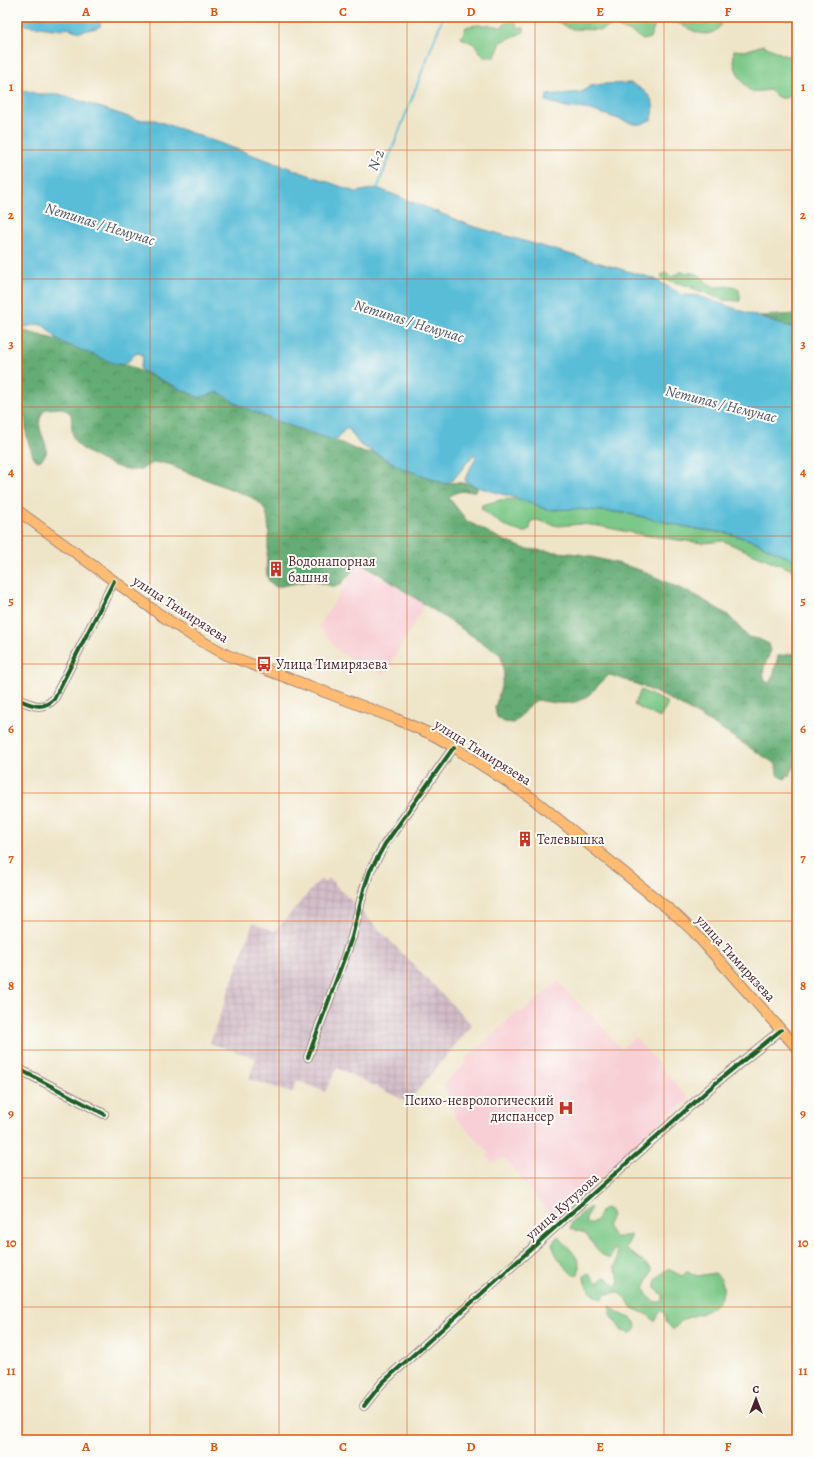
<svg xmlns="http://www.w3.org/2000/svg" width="814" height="1457" viewBox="0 0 814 1457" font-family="Alegreya,serif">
	<defs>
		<pattern id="industrial-grid" width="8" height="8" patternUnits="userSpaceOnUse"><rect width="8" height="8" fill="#d2bdc8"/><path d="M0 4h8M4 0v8" fill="none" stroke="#b6a2ac"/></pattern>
		<pattern id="forest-crowns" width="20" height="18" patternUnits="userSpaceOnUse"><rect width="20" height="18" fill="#64ac74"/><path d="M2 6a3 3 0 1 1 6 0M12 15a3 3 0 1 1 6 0" fill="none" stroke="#548b5f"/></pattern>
	</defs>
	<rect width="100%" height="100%" fill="#fdfcf7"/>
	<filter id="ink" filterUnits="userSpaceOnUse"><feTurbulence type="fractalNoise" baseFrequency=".025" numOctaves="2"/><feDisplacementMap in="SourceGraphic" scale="8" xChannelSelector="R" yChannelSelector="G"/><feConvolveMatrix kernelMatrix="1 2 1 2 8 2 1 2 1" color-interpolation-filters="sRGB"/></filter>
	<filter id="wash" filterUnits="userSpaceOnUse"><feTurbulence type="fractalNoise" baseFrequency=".012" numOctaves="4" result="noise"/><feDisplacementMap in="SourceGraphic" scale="16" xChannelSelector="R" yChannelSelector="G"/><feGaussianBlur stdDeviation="0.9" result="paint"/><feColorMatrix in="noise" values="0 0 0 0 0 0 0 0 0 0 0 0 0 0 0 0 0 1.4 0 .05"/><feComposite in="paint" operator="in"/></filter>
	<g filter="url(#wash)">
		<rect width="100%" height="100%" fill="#eee5c8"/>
		<g fill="#f7cfd5">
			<path d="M359,563l22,17 3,-4 41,28 -41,71 -45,-23 -20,-26z"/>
			<path d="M558,981l28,31h4l31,37 14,-12 54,62 -135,120 -50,-61 -13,5 -5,-8 3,-2 -34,-36 -11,-33 23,-22 -2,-3 52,-47h5z"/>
		</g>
		<path fill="url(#industrial-grid)" d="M329,878l143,147 -64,77 -71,-34 -12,24 -28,-12 -5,13 -43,-14 7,-21 -46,-15 43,-120 22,8 42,-48 4,-4 3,4z"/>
		<g fill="#7bc888" stroke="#62745a">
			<path d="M556,17h108v1l-10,9 -4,11 -7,2 -12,-8 -18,-7 -11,5 -30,-1 -14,-7z"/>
			<path d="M672,17h44l5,4v4c-10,14 -24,9 -37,1 -5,-3 -10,-3 -12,-9z"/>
			<path d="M511,18l4,1 2,8 7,1v4l-23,10 -6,15h-11l-10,-13 -13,-6 5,-11c11,-3 23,-3 35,0z"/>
			<path d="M763,45l23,11h11v36c-11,7 -17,10 -27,-2l-19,2c-10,-11 -20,-25 -17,-42l11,1z"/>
			<path d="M680,272c6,1 14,0 19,3 5,3 7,9 12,11 11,5 31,-10 29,15l-17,-1 -38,-15 -23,-6 -1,-2 1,-3 3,-1 7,4z"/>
			<path d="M516,499l14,3 17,8 29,-1 49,4 71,16 31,4 27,8 43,21v10l-74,-31 -20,2 -25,-3 -35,-5 -44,-9 -18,-2 -23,2 -22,-6 -5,1 -1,8 -3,3c-17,0 -34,-13 -46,-24l1,-3 18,-5z"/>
			<path d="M641,690l27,13 -8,15 -26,-13z"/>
			<path d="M589,1207l2,1 -5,10v5l3,1c7,-3 10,-6 12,-13l4,-3 5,2 2,6 -5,10 8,12 15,-3 1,3 -6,10 26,20 1,2 -8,18c3,8 7,15 16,14l3,-3v-4l-8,-7c-1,-9 5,-14 13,-19l14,7 6,-5 9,5 18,-3c14,11 9,26 -5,36 -7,5 -17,6 -26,10 -5,3 -7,7 -11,11l-6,-7 -3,-11 -4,-1 -5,11 -5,-6 -18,-8 -5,-8 -9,-8 -12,2 -3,5c-11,-3 -19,-12 -19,-23l4,-3 9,9h3l4,-5 5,2 4,5 3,2 3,-2 -1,-10 -4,-7 3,-4v-11l-3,-3 -5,10 -9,-6 -15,-20 -15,-4 1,-6z"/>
			<path d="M558,1236c9,11 26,23 20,38l-5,1c-10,-10 -18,-18 -21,-32z"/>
			<path d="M609,1306c5,1 6,5 10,7 9,5 17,4 17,16l-5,4 -9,-2 -12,-17z"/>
		</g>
		<g fill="url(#forest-crowns)" stroke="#576650">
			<path d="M797,314v13l-15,-2 -22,-9z"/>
			<path d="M17,329l41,11 61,25 5,-1 76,34 17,-6 8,2 12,10 52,22 46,14 24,11 15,2 28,15 44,16c9,-3 25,-1 32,5l-2,2c-10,1 -20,-2 -27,7l18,23 36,19 23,9 53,5 38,9 23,7 57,26 31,19 20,22 11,2 10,5c4,15 -10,20 -4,37l4,2 4,-7 5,-20 19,-3v109l-8,14 -4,3c-10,-3 -8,-7 -9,-15 -53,-32 -107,-73 -167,-89 -7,6 -12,12 -18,18 -15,15 -37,10 -54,7 -10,5 -15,16 -24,23l-9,-1 -7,-5 -2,-9 9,-32 -3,-21 -131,-87 -11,-5 -19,22 -6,2 -21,-7 -37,7c-2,-2 -6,-4 -7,-6 -9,-13 9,-58 -8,-77 -3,-2 -7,-5 -10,-7l-75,-29c-3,-3 -4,-3 -8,-4 -22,-5 -19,7 -37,6 -13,0 -50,-18 -56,-29 -4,-6 -3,-19 -4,-27l-8,-6 -17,1c-20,20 15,40 -7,52l-5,-2 -7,-20 -2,-21 -8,-16z"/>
		</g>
		<g fill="#5abdd8" stroke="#526e82">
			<path d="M22,17h79l-1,10 -20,5 -13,-4 -7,2 -35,-5 -2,-3z"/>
			<path d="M630,83c16,7 28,17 22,36l-10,5h-8l-43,-14 -24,-3 -21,-6 1,-6 35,-3 8,-6 13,-2z"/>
			<path d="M17,88l21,6h21l79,26h17l201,72 21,-4 95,38 183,53 27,16 17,1 83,29 15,3v234l-43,-21 -27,-8 -31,-4 -71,-16 -49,-4 -29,1 -17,-8 -56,-16 -8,-4 -1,-3 11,-22 -2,-3 -20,25 -8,5 -44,-16 -43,-24 -10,-15h-4l-7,9 -5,2c-33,-10 -64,-21 -94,-35 -8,-4 -13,-10 -22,-13l-17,6 -58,-27 -2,-3 3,-10 -2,-5 -6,1c-5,7 -10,11 -19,10l-57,-23 -15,-15 -6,-2 -21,5z"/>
		</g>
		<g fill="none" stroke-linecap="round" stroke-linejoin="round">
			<path stroke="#5abdd8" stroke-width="2" d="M377,189l66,-172"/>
		</g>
	</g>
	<g filter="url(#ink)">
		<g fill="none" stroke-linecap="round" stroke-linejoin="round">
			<defs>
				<g id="minor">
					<path d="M17,699c14,6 25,12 37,0l60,-118"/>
					<path d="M308,1057l44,-120 12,-48 6,-18 15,-27 69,-97"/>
					<path d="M17,1068l87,46"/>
					<path d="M364,1406l18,-23 335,-301 64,-52"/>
				</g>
				<path id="major" d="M17,510l145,106 32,21 33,18 167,63 39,17 21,12 78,51 144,117 17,16 104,117"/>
			</defs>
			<use href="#minor" stroke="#9c827a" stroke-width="10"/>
			<use href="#major" stroke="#9c827a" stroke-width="12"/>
			<use href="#minor" stroke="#fff" stroke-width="8"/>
			<use href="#major" stroke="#ffbb71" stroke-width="10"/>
			<defs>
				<g id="cycleway">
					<path d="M17,699c14,6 25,12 37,0l60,-118"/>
					<path d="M308,1057l44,-120 12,-48 6,-18 15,-27 69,-97"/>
					<path d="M17,1068l87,46"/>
					<path d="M364,1406l18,-23 335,-301 64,-52"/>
				</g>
			</defs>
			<use href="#cycleway" stroke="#fdfcf7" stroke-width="6"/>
			<use href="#cycleway" stroke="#1b5e20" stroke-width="4"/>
		</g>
	</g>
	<path fill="none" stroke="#e0560e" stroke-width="1" stroke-opacity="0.55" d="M150,17v1423M279,17v1423M407,17v1423M535,17v1423M664,17v1423M17,150h780M17,279h780M17,407h780M17,536h780M17,664h780M17,793h780M17,921h780M17,1050h780M17,1178h780M17,1307h780"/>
	<defs>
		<symbol id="building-bare" viewBox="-9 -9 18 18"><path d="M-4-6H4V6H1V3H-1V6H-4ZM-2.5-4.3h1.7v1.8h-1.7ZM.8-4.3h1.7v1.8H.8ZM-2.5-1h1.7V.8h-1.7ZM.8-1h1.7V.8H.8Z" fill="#c8321e" stroke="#fdfcf7" stroke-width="2.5" paint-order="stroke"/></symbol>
		<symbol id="bus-bare" viewBox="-9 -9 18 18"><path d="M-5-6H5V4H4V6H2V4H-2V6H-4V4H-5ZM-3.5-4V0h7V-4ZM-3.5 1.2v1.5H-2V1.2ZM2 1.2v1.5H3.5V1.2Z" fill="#c8321e" stroke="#fdfcf7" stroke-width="2.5" paint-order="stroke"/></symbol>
		<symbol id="hospital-bare" viewBox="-9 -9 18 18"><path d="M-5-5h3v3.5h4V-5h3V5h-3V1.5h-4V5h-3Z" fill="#c8321e" stroke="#fdfcf7" stroke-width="2.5" paint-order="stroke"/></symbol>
	</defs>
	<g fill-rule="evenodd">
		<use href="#building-bare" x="265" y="558" width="22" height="22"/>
		<use href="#bus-bare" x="253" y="653" width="22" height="22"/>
		<use href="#building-bare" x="514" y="828" width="22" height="22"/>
		<use href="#hospital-bare" x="555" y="1097" width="22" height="22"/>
	</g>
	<g text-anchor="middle" stroke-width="4" stroke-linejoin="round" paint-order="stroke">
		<g font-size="14" fill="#4a1f2b" stroke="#fdfcf7" text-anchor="start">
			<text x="288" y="566">Водонапорная<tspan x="288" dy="16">башня</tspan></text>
			<text x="276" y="669">Улица Тимирязева</text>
			<text x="537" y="844">Телевышка</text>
			<text x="554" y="1105" text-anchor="end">Психо-неврологический<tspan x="554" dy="16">диспансер</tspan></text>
		</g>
		<g font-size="14" fill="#4a1f2b" stroke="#fdfcf7">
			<text transform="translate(181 609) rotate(33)" y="5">улица Тимирязева</text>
			<text transform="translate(483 752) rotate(32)" y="5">улица Тимирязева</text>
			<text transform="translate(736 958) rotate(48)" y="5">улица Тимирязева</text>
			<text transform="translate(562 1206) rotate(-42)" y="5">улица Кутузова</text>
		</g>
		<g font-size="15" font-style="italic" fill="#505668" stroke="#fdfcf7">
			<text transform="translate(376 160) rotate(-69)" y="5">N-2</text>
			<text transform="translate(100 224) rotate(17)" y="5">Nemunas / Немунас</text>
			<text transform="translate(409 321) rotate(17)" y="5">Nemunas / Немунас</text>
			<text transform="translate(721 404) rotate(14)" y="5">Nemunas / Немунас</text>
		</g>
	</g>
	<rect width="814" height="1457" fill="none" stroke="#fdfcf7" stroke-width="44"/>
	<g transform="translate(756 1399)" stroke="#fdfcf7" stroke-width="3" paint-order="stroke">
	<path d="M0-3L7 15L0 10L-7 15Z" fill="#4a1f2b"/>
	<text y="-6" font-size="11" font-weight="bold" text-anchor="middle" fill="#4a1f2b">С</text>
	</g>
	<rect x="22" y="22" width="770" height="1413" fill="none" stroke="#e0560e" stroke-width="1.5"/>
	<g font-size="13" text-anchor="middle" font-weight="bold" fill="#e0560e">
		<text x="86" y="16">A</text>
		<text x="214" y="16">B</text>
		<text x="343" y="16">C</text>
		<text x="471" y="16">D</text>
		<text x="600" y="16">E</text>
		<text x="728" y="16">F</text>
		<text x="11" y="91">1</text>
		<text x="803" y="91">1</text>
		<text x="11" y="219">2</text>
		<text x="803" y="219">2</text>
		<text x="11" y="348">3</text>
		<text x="803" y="348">3</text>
		<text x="11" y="476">4</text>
		<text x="803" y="476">4</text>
		<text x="11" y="605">5</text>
		<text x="803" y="605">5</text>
		<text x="11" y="733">6</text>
		<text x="803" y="733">6</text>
		<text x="11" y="862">7</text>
		<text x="803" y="862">7</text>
		<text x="11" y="990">8</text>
		<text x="803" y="990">8</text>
		<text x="11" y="1118">9</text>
		<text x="803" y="1118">9</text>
		<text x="11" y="1247">10</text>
		<text x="803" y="1247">10</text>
		<text x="11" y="1375">11</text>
		<text x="803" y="1375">11</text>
		<text x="86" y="1451">A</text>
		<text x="214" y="1451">B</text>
		<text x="343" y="1451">C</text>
		<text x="471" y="1451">D</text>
		<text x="600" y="1451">E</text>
		<text x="728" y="1451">F</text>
	</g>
</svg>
